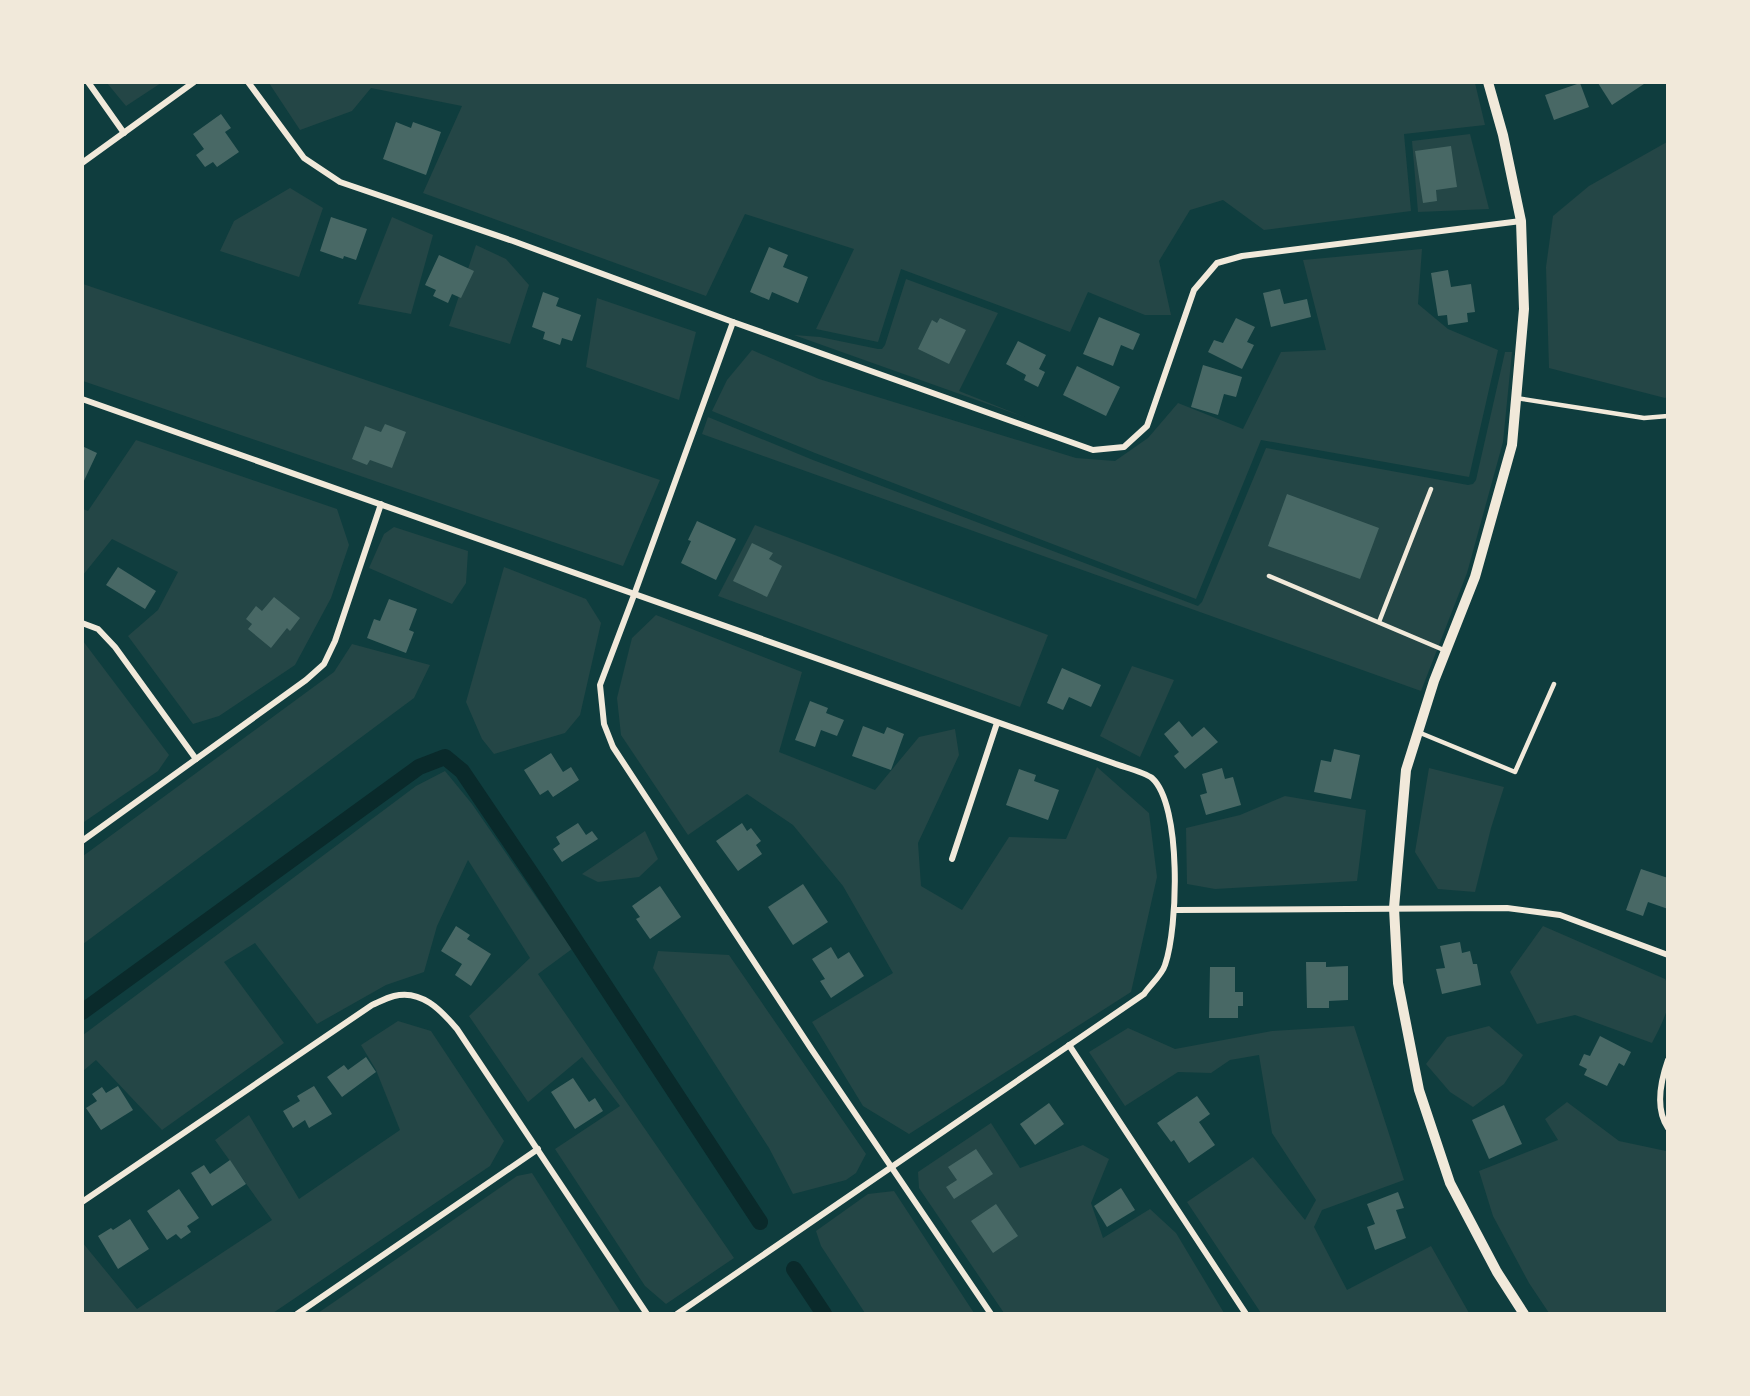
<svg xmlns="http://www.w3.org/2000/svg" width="1750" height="1396" viewBox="0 0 1750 1396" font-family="'PT Sans',sans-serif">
	<rect width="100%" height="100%" fill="#0f3d3e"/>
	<g fill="#244646">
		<path d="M107,83h54l-35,23z"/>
		<path d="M1475,83l10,42 -81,9 7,77 -147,19 -41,-30 -33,10 -31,51 12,54h-26l-57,-23 -18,40 -169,-63 -23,73 -62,-13 38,-80 -109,-35 -39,82 -283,-103 39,-87 -91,-18 -19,23 -52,19 -31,-47z"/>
		<path d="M1470,134l19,75 -71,3 -6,-71z"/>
		<path d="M1667,142l1,254 -3,2 -116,-30 -3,-101 7,-51 36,-30z"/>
		<path d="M290,188l33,20 -24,69 -79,-26 14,-30z"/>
		<path d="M392,217l41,18 -22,79 -53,-10z"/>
		<path d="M476,245l30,14 23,26 -19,59 -61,-18z"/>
		<path d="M1422,249l-4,55 30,25 50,21 -29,127 -208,-37 -65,159 -381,-146 -103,-42 15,-31 25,-30 67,29 257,79 39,3 33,-23 30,-35 65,26 38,-77 45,-2 -23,-90z"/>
		<path d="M906,279l92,34 -39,78 68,27 -233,-83 26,2 58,12h4l3,-4z"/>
		<path d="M83,284l577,196 -37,86 -540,-185z"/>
		<path d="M597,298l99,34 -17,68 -93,-33z"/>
		<path d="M1505,352h7l-9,90 -36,131 -46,118 -719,-257 6,-17 105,43 385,146 4,-4 64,-154 202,37 5,-1 3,-4z"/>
		<path d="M136,440l201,69 12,36 -18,53 -36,67 -76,51 -26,8 -65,-88 30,-26 20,-38 -66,-33 -29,36v-66l5,2z"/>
		<path d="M755,525l293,110 -28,72 -302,-111z"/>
		<path d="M394,527l74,24 -2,32 -14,21 -83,-36 15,-34z"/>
		<path d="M504,567l82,32 15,24 -21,92 -15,18 -71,21 -12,-15 -16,-37z"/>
		<path d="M656,615l146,57 -23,80 96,38 44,-53 36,-8 4,26 -41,88 3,43 41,24 47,-73 57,2 31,-72 52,46 8,64 -26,115 -222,142 -46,-28 -51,-84 81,-49 -50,-87 -50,-61 -46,-31 -59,41 -67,-100 -4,-37 15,-60z"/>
		<path d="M83,641l86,114 -11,16 -74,51 -2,-2z"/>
		<path d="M352,644l78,21 -16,33 -331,246v-88l251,-184z"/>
		<path d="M1132,666l42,14 -34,77 -40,-21z"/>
		<path d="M1429,768l75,19 -13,41 -16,64 -37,-3 -23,-37z"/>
		<path d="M445,771l27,33 100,145 -34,25 196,284 -68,46 -21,-18 -90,-137 65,-43 -38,-49 -54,45 -59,-86 61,-58 -62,-98 -31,66 -13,46 -38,13 -69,39 -62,-81 -31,19 60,81 -122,87 -66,-70 -13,11v-36l333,-249z"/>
		<path d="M1285,796l81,14 -9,71 -142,8 -28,-5 -1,-56 54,-13z"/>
		<path d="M645,831l13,28 -19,18 -41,5 -16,-8z"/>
		<path d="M1543,926l122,53c12,19 -4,46 -13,64l-77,-28 -38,9 -27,-52z"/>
		<path d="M658,951l71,4 137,199 -10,19 -10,7 -53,14 -24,-46 -116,-180z"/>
		<path d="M398,1021l33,10 73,110 -14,25 -217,147h-190l-1,-71 55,67 135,-89 -57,-80 34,-25 50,84 101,-69 -24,-60 -15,-25z"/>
		<path d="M1354,1026l50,154 -82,30 -8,17 33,63 84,-44 38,67h-208l-74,-111 66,-45 52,63 11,-20 -44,-67 -13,-78 -29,5 -19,13 -33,-1 -53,34 -36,-54 39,-24 47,21 97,-18z"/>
		<path d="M1489,1026l34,29 -19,29 -31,23 -23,-15 -24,-28 21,-27z"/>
		<path d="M1567,1102l52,39 47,10 1,2v160h-118l-20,-30 -36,-67 -14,-45 79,-31 -13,-21z"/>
		<path d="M991,1123l29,45 63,-23 26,14 -18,44 12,35 47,-29 26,24 48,80h-220l-85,-125 -1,-16z"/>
		<path d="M532,1173l89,140h-303l199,-137z"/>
		<path d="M894,1191l80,122h-109l-44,-67 -5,-15 52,-37z"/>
	</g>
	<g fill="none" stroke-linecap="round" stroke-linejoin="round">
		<g stroke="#0a2a2b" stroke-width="16">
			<path d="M82,1012l337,-245 26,-10 17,14 75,111 223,340"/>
			<path d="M794,1269l30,45"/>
		</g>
	</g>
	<g fill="#486865">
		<path d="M1599,82h48l-35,23 -14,-22z"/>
		<path d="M1580,83l9,24 -35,13 -9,-25z"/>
		<path d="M221,114l10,14 -6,4 14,20 -22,15 -4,-5 -8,5 -9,-12 8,-6 -11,-15z"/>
		<path d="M396,122l15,6 2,-6 28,10 -15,43 -43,-16z"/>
		<path d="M1451,146l6,41 -21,3 1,11 -14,2 -8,-52z"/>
		<path d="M331,217l36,12 -11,31 -12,-4 -1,3 -23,-8z"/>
		<path d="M769,247l19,8 -5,12 25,10 -10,26 -26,-11 -3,8 -19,-8z"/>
		<path d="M439,255l35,16 -13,27 -9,-4 -4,9 -15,-7 3,-6 -11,-5z"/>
		<path d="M1448,270l3,17 20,-3 4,28 -8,1 1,9 -20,3 -1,-10 -9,1 -7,-43z"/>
		<path d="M1280,289l4,15 23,-5 4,18 -40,10 -8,-34z"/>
		<path d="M543,292l16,6 -3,8 25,9 -9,26 -10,-3 -2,7 -17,-6 2,-7 -13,-5z"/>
		<path d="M1099,317l41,17 -7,16 -12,-5 -8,21 -30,-12z"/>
		<path d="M940,318l26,12 -17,34 -31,-15 14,-29 5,3z"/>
		<path d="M1236,318l19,9 -8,15 7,3 -12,24 -34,-17 6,-12 9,3z"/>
		<path d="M1018,341l28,14 -7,14 6,3 -7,15 -14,-7 2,-5 -20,-11z"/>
		<path d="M1203,365l39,12 -6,20 -12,-3 -6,21 -27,-8z"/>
		<path d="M1077,366l43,21 -14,29 -43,-21z"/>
		<path d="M385,424l21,8 -14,36 -22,-8 -3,5 -15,-6 13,-33 16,6z"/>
		<path d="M82,446l15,7 -15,32z"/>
		<path d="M1287,494l92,34 -19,51 -92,-33z"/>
		<path d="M697,521l39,18 -20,41 -35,-17 10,-22 -3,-1z"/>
		<path d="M752,543l21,10 -4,6 13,7 -15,31 -34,-16z"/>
		<path d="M118,567l38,24 -11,18 -39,-24z"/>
		<path d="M274,597l26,21 -10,13 -3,-3 -16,20 -23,-19 4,-5 -6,-5 10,-13 6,5z"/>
		<path d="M389,599l28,10 -8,21 5,2 -8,21 -39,-15 7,-19 6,2z"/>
		<path d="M1062,668l39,17 -10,22 -22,-10 -6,13 -16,-7z"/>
		<path d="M810,701l18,7 -2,5 18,7 -7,16 -16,-6 -6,17 -20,-7z"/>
		<path d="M1179,721l13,16 12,-10 14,15 -33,27 -11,-13 5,-4 -15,-18z"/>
		<path d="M863,726l21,8 3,-7 17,7 -13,36 -39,-14z"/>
		<path d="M1334,749l26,6 -9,44 -37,-7 7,-32 10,2z"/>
		<path d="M551,753l12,19 8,-5 8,13 -26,17 -5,-7 -8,5 -16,-25z"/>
		<path d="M1222,768l3,11 8,-2 8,28 -35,10 -6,-20 7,-2 -5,-19z"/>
		<path d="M1019,769l17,6 -2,6 25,9 -11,30 -42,-15z"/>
		<path d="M578,823l8,12 6,-4 6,8 -36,23 -9,-13 7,-5 -4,-7z"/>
		<path d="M742,823l5,8 4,-3 10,13 -5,4 6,9 -24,17 -22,-30z"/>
		<path d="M1641,869l27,9v31l-20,-7 -5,14 -17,-6z"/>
		<path d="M803,884l25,38 -35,23 -25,-38z"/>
		<path d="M660,886l21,31 -31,22 -14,-20 4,-2 -8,-11z"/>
		<path d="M456,926l14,9 -3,4 24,15 -20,32 -16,-11 7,-11 -21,-13z"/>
		<path d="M1460,942l2,11 8,-2 3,13h4l4,21 -39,9 -6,-25 9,-1 -5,-22z"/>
		<path d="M831,947l7,12 11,-7 15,24 -33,22 -11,-17 5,-2 -13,-20z"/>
		<path d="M1306,962h20v5l22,-1v34l-19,1v7h-22z"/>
		<path d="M1210,967h25v25h8v14h-5v12h-29z"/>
		<path d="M1600,1036l31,16 -7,14 -5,-3 -12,23 -23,-11 3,-6 -8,-4 5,-11 6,2z"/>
		<path d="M366,1057l10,15 -34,25 -15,-20 17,-12 4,5z"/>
		<path d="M573,1078l16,24 6,-4 8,13 -28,18 -24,-37z"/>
		<path d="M118,1086l15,24 -32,20 -15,-22 11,-7 -5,-7 10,-7 4,6z"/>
		<path d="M314,1086l18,28 -23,14 -4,-8 -12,8 -10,-17 17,-10 -3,-5z"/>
		<path d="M1197,1096l13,18 -11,8 16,23 -26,18 -15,-23 -3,2 -14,-19z"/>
		<path d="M1049,1103l15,21 -29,21 -15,-21z"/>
		<path d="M1504,1105l18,39 -33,15 -17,-39z"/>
		<path d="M976,1149l17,25 -39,25 -8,-12 11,-7 -9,-13z"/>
		<path d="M230,1160l16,24 -34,22 -21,-33 13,-8 6,9z"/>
		<path d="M1121,1188l14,22 -28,17 -13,-21z"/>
		<path d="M179,1189l20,29 -12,8 4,6 -10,7 -5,-5 -9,6 -20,-29z"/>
		<path d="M1398,1192l6,16 -8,2 10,28 -31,12 -8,-23 8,-3 -8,-20z"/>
		<path d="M996,1204l22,32 -25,17 -22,-32z"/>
		<path d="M130,1219l19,30 -31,20 -20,-33 13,-8 2,2z"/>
	</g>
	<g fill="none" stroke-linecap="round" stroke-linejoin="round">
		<g stroke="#f1e9da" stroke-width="4.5">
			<path d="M1516,398l128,20 24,-2"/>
			<path d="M1269,576l177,75"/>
			<path d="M1379,622l52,-133"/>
			<path d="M1418,732l97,40 39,-88"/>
		</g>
		<g stroke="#f1e9da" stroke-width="6">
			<path d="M88,82l36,51"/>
			<path d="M248,82l56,76 36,24 173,59 220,81 360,128 31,-3 23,-21 47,-136 23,-27 25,-7 279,-35"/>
			<path d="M82,163l112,-81"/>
			<path d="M733,322l-99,273 -34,90 4,39 9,23 199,303 179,264"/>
			<path d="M82,399l1031,364c10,4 31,9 39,15 30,27 26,150 13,187 -3,10 -15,20 -21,29l-467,320"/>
			<path d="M82,623l16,6 17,18 81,112"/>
			<path d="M82,841l224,-161 18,-16 11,-23 46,-137"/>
			<path d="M952,859l45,-136"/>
			<path d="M1176,910l331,-2 53,7 108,40"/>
			<path d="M1069,1045l177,269"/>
			<path d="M1668,1060c-7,20 -13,49 0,68"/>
			<path d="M82,1202l290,-197c7,-3 14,-7 22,-9 27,-7 47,14 63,33l190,285"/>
			<path d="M297,1314l241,-165"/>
		</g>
		<path stroke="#f1e9da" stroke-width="10" d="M1488,82l15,53 18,86 3,88 -12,136 -37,132 -41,104 -28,89 -12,138 4,75 21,107 31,93 47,89 27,42"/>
	</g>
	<rect width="1750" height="1396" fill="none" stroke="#f1e9da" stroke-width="168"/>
</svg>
